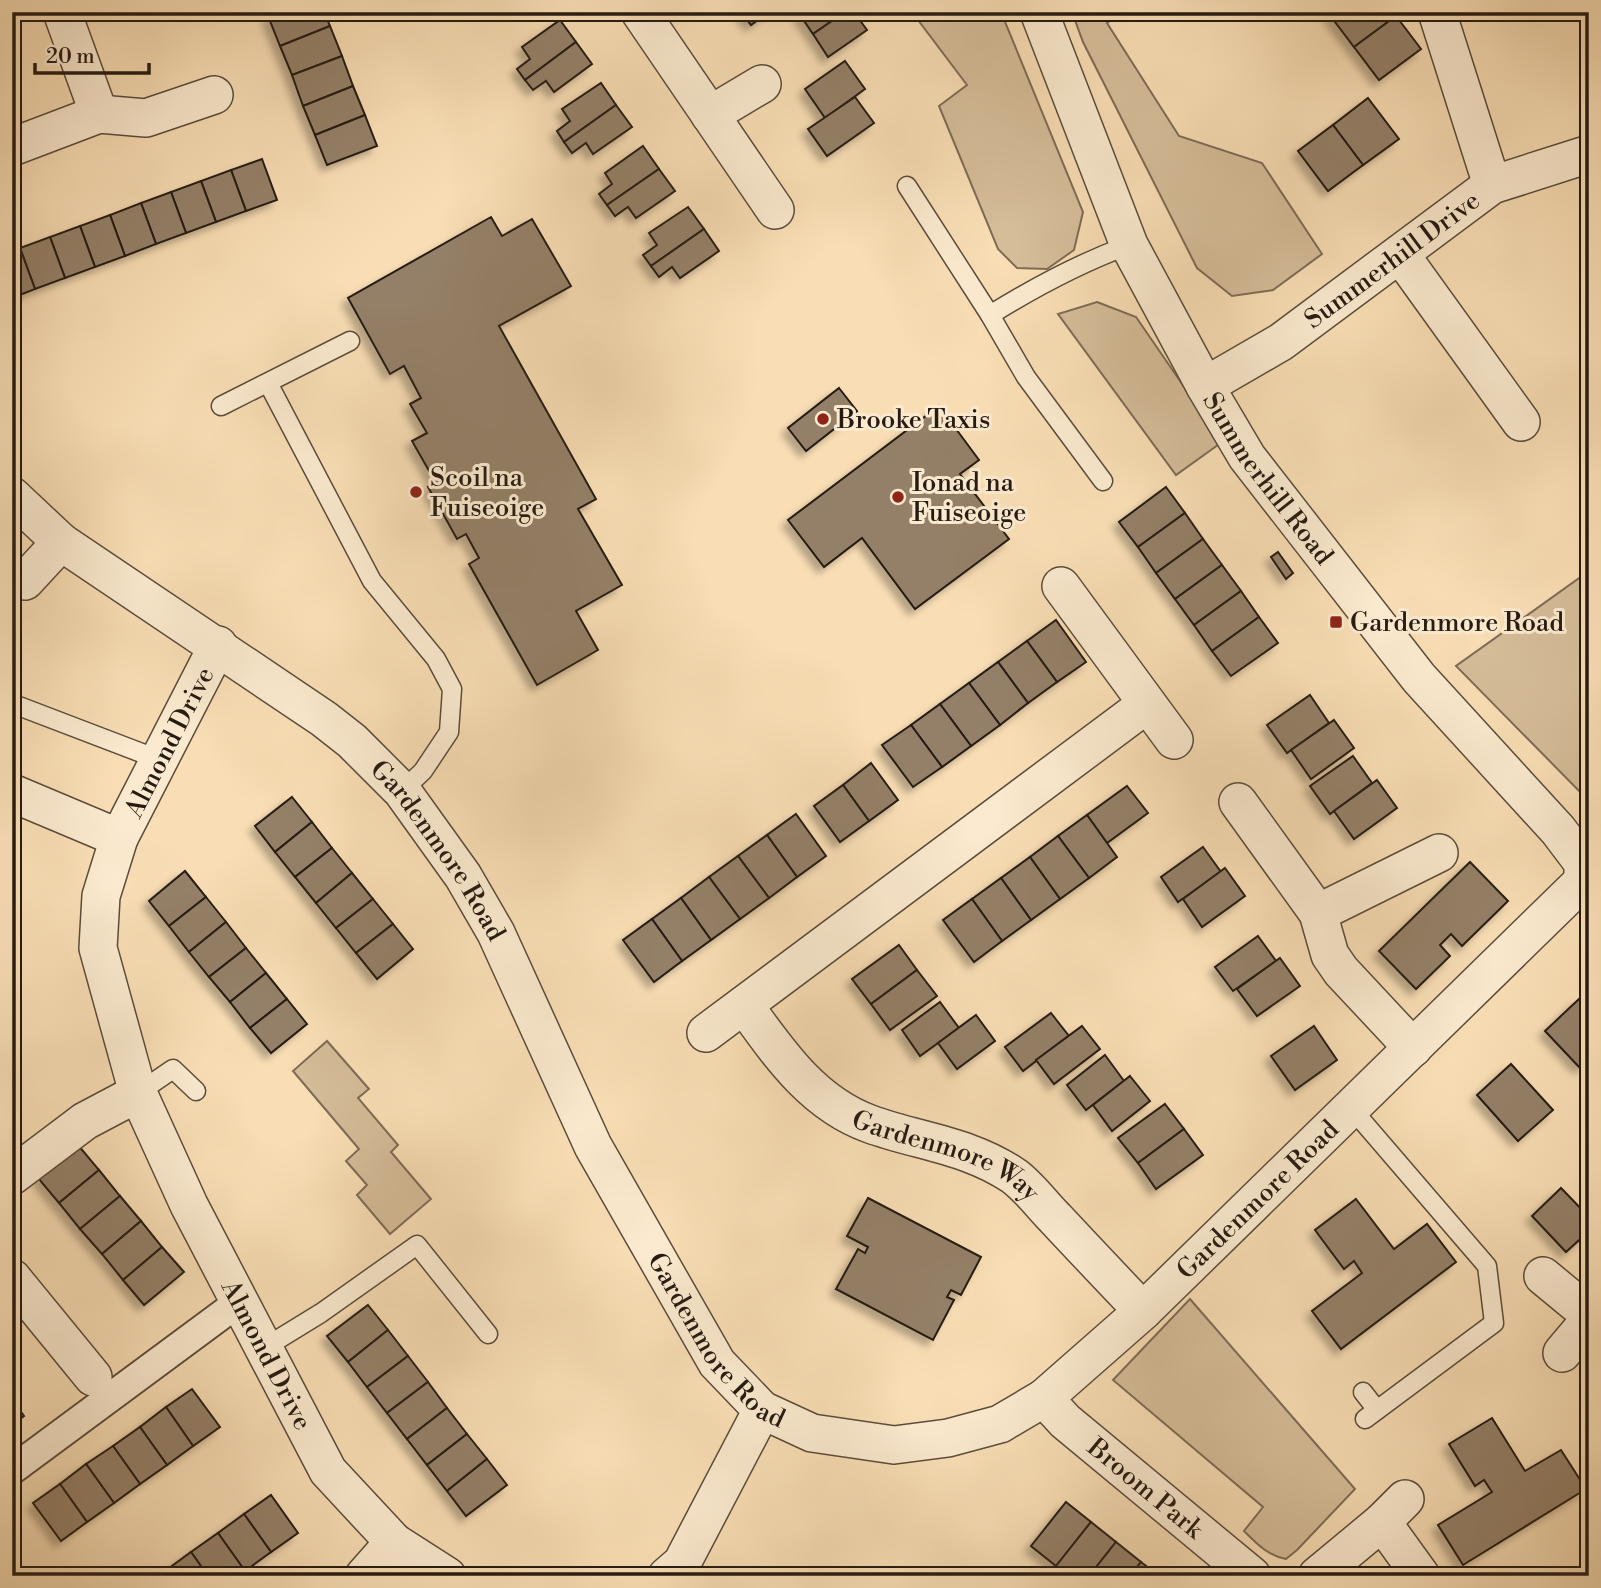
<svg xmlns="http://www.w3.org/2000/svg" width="1601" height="1588" viewBox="0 0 1601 1588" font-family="'Libre Bodoni',serif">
	<defs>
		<filter id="shadow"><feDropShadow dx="-6" dy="6" stdDeviation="3.5" flood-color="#0004"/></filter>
	</defs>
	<rect width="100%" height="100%" fill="#f9deb5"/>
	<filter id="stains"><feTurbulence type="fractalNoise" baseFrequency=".00286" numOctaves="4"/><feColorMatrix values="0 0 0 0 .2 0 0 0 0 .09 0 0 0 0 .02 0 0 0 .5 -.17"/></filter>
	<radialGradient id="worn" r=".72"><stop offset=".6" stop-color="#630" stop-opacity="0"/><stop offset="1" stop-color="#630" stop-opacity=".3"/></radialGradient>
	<g fill="#d5bd99" stroke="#7e6c56" stroke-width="2">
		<path d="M912,12h89l82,200 -9,38 -27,19 -30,-1 -19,-19 -59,-143 28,-21z"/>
		<path d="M1072,12h52l-17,11 72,113 83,27 60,91 -49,36 -41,6 -35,-28 -114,-226z"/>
		<path d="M1097,302l39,15 86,125 -46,33 -118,-161z"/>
		<path d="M1589,571v230l-133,-135z"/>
		<path d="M327,1041l42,48 -11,9 40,47 -7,7 40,47 -41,35 -33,-39 10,-10 -21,-24 13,-12 -66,-78z"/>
		<path d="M1190,1299l165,190 -58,61 -11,9c-19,-4 -29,-15 -42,-28l19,-24 -150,-127z"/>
	</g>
	<g fill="#948067" stroke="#261b12" stroke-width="2" filter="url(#shadow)">
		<path d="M278,12h46l6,14 -50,20 -12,-30z"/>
		<path d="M741,12h28l-18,13z"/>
		<path d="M798,12h47l-32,22z"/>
		<path d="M845,12h24l-10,7 8,11 -39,27 -15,-23z"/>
		<path d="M1331,12h62l3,4 -42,31 -25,-33z"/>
		<path d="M1396,16l25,33 -42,31 -25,-33z"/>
		<path d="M560,20l16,22 -51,38 -8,-11 13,-10 -8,-12z"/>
		<path d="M330,26l12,30 -50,19 -12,-29z"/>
		<path d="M576,42l16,22 -38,28 -8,-11 -13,9 -8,-10z"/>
		<path d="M342,56l11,30 -50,20 -11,-31z"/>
		<path d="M845,61l20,28 -40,29 -20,-29z"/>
		<path d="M601,83l15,22 -52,37 -7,-11 13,-10 -8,-12z"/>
		<path d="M353,86l12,29 -50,20 -12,-29z"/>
		<path d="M855,97l19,26 -47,33 -19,-27z"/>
		<path d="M1368,98l31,41 -36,26 -30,-40z"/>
		<path d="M616,105l16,22 -39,27 -7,-11 -14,10 -8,-11z"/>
		<path d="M365,115l12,31 -50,19 -12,-30z"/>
		<path d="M1333,125l30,40 -35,26 -30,-40z"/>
		<path d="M643,146l16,23 -52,36 -8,-11 13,-10 -7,-11z"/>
		<path d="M262,159l15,41 -31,11 -15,-41z"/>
		<path d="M659,169l16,22 -39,27 -8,-11 -13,9 -8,-11z"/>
		<path d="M231,170l15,41 -30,11 -15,-41z"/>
		<path d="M201,181l15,41 -30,11 -15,-41z"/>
		<path d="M171,192l15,41 -30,11 -15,-41z"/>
		<path d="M141,203l15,41 -31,12 -15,-41z"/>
		<path d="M688,207l16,22 -53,37 -8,-11 14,-10 -8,-12z"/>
		<path d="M110,215l15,41 -30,11 -15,-41z"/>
		<path d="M491,217l11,19 30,-17 39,67 -72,40 97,173 -18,10 44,76 -46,26 22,39 -61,35 -68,-121 10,-6 -13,-24 -9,5 -29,-52 8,-4 -24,-42 15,-8 -17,-29 11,-6 -17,-32 -14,8 -42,-76z"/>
		<path d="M80,226l15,41 -30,11 -15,-41z"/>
		<path d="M704,229l15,22 -39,27 -8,-11 -13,10 -8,-11z"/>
		<path d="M50,237l15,41 -30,11 -15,-41z"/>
		<path d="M20,248l15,41 -23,9v-47z"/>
		<path d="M839,388l18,23 -51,40 -18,-23z"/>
		<path d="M939,406l40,54 -19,14 49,65 -94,70 -53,-71 -38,29 -36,-47z"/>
		<path d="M1166,487l19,26 -47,34 -19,-25z"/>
		<path d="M1185,513l18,26 -47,34 -18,-26z"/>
		<path d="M1203,539l19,26 -47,34 -19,-26z"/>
		<path d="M1278,552l15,21 -7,6 -15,-22z"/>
		<path d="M1222,565l19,26 -47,34 -19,-26z"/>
		<path d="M1241,591l18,26 -47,34 -18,-26z"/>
		<path d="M1259,617l19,26 -47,33 -19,-25z"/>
		<path d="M1056,620l30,42 -29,20 -30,-41z"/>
		<path d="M1027,641l30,41 -29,21 -30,-41z"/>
		<path d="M998,662l30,41 -28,22 -31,-42z"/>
		<path d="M969,683l31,42 -29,21 -31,-42z"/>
		<path d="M1310,695l19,28 -42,30 -20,-28z"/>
		<path d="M940,704l31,42 -29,21 -31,-42z"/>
		<path d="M1334,720l20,28 -43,31 -20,-29z"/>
		<path d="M911,725l31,42 -29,20 -31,-42z"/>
		<path d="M1353,756l19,27 -42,31 -20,-28z"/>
		<path d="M871,763l27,37 -29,21 -26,-36z"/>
		<path d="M1377,780l20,28 -43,31 -20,-28z"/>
		<path d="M843,785l26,36 -29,21 -26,-36z"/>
		<path d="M1127,786l21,27 -41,30 -20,-28z"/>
		<path d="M292,797l20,25 -37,30 -20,-26z"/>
		<path d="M796,814l30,42 -29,21 -30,-42z"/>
		<path d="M1087,815l30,42 -28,21 -31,-42z"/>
		<path d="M312,822l20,26 -37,29 -20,-25z"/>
		<path d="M767,835l30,42 -28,21 -31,-42z"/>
		<path d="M1058,836l31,42 -29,21 -30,-42z"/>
		<path d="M1203,847l18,25 -43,30 -17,-25z"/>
		<path d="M332,848l20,25 -36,30 -21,-26z"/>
		<path d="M738,856l31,42 -29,21 -31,-42z"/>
		<path d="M1030,857l30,42 -29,21 -30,-42z"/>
		<path d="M1470,862l38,39 -46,45 -11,-12 -11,11 10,11 -34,33 -37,-38z"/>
		<path d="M1225,868l20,28 -43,31 -19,-28z"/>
		<path d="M185,871l21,26 -37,29 -20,-25z"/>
		<path d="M352,873l21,26 -37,29 -20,-25z"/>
		<path d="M709,877l31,42 -29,21 -30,-42z"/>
		<path d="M1001,878l30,42 -29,21 -30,-42z"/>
		<path d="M206,897l20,25 -37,30 -20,-26z"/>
		<path d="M681,898l30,42 -29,21 -30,-42z"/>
		<path d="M373,899l20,25 -37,29 -20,-25z"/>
		<path d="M972,899l30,42 -28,21 -31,-42z"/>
		<path d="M652,919l30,42 -28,21 -31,-42z"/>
		<path d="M226,922l20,26 -37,29 -20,-25z"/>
		<path d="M393,924l20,25 -36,30 -21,-26z"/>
		<path d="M1258,936l18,25 -43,30 -18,-24z"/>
		<path d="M899,945l18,25 -46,34 -19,-25z"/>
		<path d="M246,948l20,25 -36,29 -21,-25z"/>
		<path d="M1280,958l20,28 -43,30 -20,-27z"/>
		<path d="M917,970l20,26 -47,34 -19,-26z"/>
		<path d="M266,973l21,26 -37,29 -20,-26z"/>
		<path d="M287,999l20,25 -36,29 -21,-25z"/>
		<path d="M1579,999l10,11v49l-9,9 -35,-37z"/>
		<path d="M940,1002l19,26 -39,28 -18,-26z"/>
		<path d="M1051,1013l18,23 -46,35 -18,-24z"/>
		<path d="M976,1015l19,26 -38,28 -19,-26z"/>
		<path d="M1082,1026l18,23 -46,35 -18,-24z"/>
		<path d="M1314,1026l23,34 -42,30 -24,-34z"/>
		<path d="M1105,1055l19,26 -38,29 -19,-25z"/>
		<path d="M1511,1064l42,46 -35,31 -41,-46z"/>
		<path d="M1130,1076l20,25 -38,30 -19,-26z"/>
		<path d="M1165,1104l19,25 -46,34 -20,-25z"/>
		<path d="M1184,1129l19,26 -47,34 -18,-26z"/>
		<path d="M78,1145l21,25 -40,33 -21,-25z"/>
		<path d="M99,1170l21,26 -40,33 -21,-26z"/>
		<path d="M1561,1188l28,29v14l-23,21 -34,-36z"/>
		<path d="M120,1196l21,25 -39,33 -22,-25z"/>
		<path d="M868,1198l113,59 -20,38 -10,-5 -4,7 7,3 -21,40 -97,-51 22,-40 7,4 3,-6 -21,-11z"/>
		<path d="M1356,1199l38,50 33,-25 29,38 -115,87 -29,-38 50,-38 -8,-12 -10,8 -29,-39z"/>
		<path d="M141,1221l21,26 -39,33 -21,-26z"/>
		<path d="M162,1247l22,25 -40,33 -21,-25z"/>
		<path d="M368,1305l20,25 -40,32 -21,-26z"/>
		<path d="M388,1330l20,26 -41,31 -19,-25z"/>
		<path d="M408,1356l20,26 -41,31 -20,-26z"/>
		<path d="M428,1382l19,26 -40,31 -20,-26z"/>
		<path d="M192,1389l28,38 -27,19 -27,-39z"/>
		<path d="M12,1399l12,17 -12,9z"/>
		<path d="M166,1407l27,39 -26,19 -27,-38z"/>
		<path d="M447,1408l20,26 -40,31 -20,-26z"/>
		<path d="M1492,1418l33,53 36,-21 25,39 -123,76 -25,-40 54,-33 -8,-12 -9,6 -26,-42z"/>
		<path d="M140,1427l27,38 -27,19 -27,-38z"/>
		<path d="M467,1434l20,25 -40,32 -20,-26z"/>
		<path d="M113,1446l27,38 -26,19 -28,-39z"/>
		<path d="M487,1459l20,26 -41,31 -19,-25z"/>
		<path d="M86,1464l28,39 -27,19 -27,-38z"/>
		<path d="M60,1484l27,38 -26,19 -28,-38z"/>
		<path d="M271,1495l27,38 -27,19 -27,-38z"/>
		<path d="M1066,1502l25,20 -35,44 -25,-20z"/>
		<path d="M244,1514l27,38 -26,19 -27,-38z"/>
		<path d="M1091,1522l25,20 -27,34h-20l-13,-10z"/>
		<path d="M218,1533l27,38 -7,5h-30l-17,-24z"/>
		<path d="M1116,1542l25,20 -11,14h-41z"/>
		<path d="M191,1552l17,24h-40l-3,-5z"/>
		<path d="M1141,1562l18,14h-29z"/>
	</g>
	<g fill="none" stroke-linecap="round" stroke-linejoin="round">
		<defs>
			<g id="service">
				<path d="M907,186l83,129 36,62 77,104"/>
				<path d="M990,315c45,-28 90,-52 139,-70"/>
				<path d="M268,383l104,198 64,78 16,30 -3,43 -26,39 -21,20"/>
				<path d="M221,406l129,-65"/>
				<path d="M16,705l144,55"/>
				<path d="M138,1093l35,-24 23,22"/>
				<path d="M1352,1109l135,157 7,57 -129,96"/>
				<path d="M264,1348l57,-35 96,-68 71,89"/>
				<path d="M1363,1392l14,18"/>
			</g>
			<path id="pedestrian" d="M12,1470l227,-168"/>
			<g id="minor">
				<path d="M62,12l37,102"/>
				<path d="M640,12l135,198"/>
				<path id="s1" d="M1039,12l90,233 76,141 42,71 172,221 139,152 25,33v18"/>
				<path d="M1437,12l55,173"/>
				<path d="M710,115l52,-31"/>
				<path d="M12,147l87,-33 47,4 68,-23"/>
				<path d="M1400,254l121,168"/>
				<path id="s2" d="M1205,386l76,-44 211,-157 97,-31"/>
				<path id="s3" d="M12,496l49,46 263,177 28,22 50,50 61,85 33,57 97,213 124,217 45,47 50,23 82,12 54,-7 52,-14 44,-26 99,-87 440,-430"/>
				<path d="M12,576l13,5 36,-39"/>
				<path d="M1061,586l113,154"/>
				<path id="s4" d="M218,645l-99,193 -18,58 -3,52 40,145 51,112 139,266 66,71 53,34"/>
				<path d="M12,793l107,45"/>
				<path d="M1238,802l80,111 12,42 11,16 72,77"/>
				<path d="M1318,913l121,-60"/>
				<path id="s5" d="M744,1005c34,47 68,98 126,119 50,18 98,21 144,52 15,11 28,29 41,42 29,31 58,62 88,93"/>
				<path d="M706,1033l441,-329"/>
				<path d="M12,1176l73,-55 53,-28"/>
				<path d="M1543,1276l46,38"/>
				<path d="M12,1278l81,99"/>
				<path d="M1562,1353l27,-32"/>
				<path id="s6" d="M1044,1398l21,23 187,155"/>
				<path d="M1382,1522l39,54"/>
				<path d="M364,1576l30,-34"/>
				<path d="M667,1576l15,-13 80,-153"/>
				<path d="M1317,1576l65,-54 23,-23"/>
			</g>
		</defs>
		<use href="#service" stroke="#5b4c3b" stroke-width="21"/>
		<use href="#pedestrian" stroke="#5b4c3b" stroke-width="32"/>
		<use href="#minor" stroke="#5b4c3b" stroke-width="40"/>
		<use href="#service" stroke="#fbeacf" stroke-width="18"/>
		<use href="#pedestrian" stroke="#fbeacf" stroke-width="28"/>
		<use href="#minor" stroke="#fbeacf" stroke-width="37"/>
	</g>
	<g fill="#8f2418" stroke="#fbeacf" stroke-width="2.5">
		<circle cx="823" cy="419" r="7"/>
		<circle cx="416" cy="492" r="7"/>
		<circle cx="898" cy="497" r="7"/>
		<rect x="1329" y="615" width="14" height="14" rx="3.5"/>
	</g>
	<g text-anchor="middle" stroke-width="6" stroke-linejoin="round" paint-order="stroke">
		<g font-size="26" fill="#261b12" stroke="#fbeacf">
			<text dy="9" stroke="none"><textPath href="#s2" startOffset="226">Summerhill Drive</textPath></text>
			<text dy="9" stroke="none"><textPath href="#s1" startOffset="522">Summerhill Road</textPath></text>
			<text transform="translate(169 742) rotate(-63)" y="9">Almond Drive</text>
			<text dy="9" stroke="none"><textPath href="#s3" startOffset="560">Gardenmore Road</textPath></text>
			<text dy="9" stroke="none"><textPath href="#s5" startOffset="259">Gardenmore Way</textPath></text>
			<text dy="9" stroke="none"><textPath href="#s3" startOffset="1799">Gardenmore Road</textPath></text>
			<text dy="9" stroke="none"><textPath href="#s3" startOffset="1127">Gardenmore Road</textPath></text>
			<text dy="9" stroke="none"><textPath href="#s4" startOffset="772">Almond Drive</textPath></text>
			<text dy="9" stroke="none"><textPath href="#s6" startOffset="136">Broom Park</textPath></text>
		</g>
		<g font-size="26" fill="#261b12" stroke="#fbeacf" text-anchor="start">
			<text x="837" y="428">Brooke Taxis</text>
			<text x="430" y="486">Scoil na<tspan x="430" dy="30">Fuiseoige</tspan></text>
			<text x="912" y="491">Ionad na<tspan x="912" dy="30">Fuiseoige</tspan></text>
			<text x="1350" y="631">Gardenmore Road</text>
		</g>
	</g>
	<rect width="1601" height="1588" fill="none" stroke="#f9deb5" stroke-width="42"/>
	<rect x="14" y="14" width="1573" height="1560" fill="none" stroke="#261b12" stroke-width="3.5"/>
	<rect x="21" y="21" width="1559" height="1546" fill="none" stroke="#261b12" stroke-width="2"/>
	<path d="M35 63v10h114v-10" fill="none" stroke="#261b12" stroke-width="3.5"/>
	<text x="46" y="63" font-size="21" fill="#261b12" stroke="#fbeacf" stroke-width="5" paint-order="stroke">20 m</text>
	<rect width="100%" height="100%" filter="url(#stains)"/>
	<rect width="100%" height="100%" fill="url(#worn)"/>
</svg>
